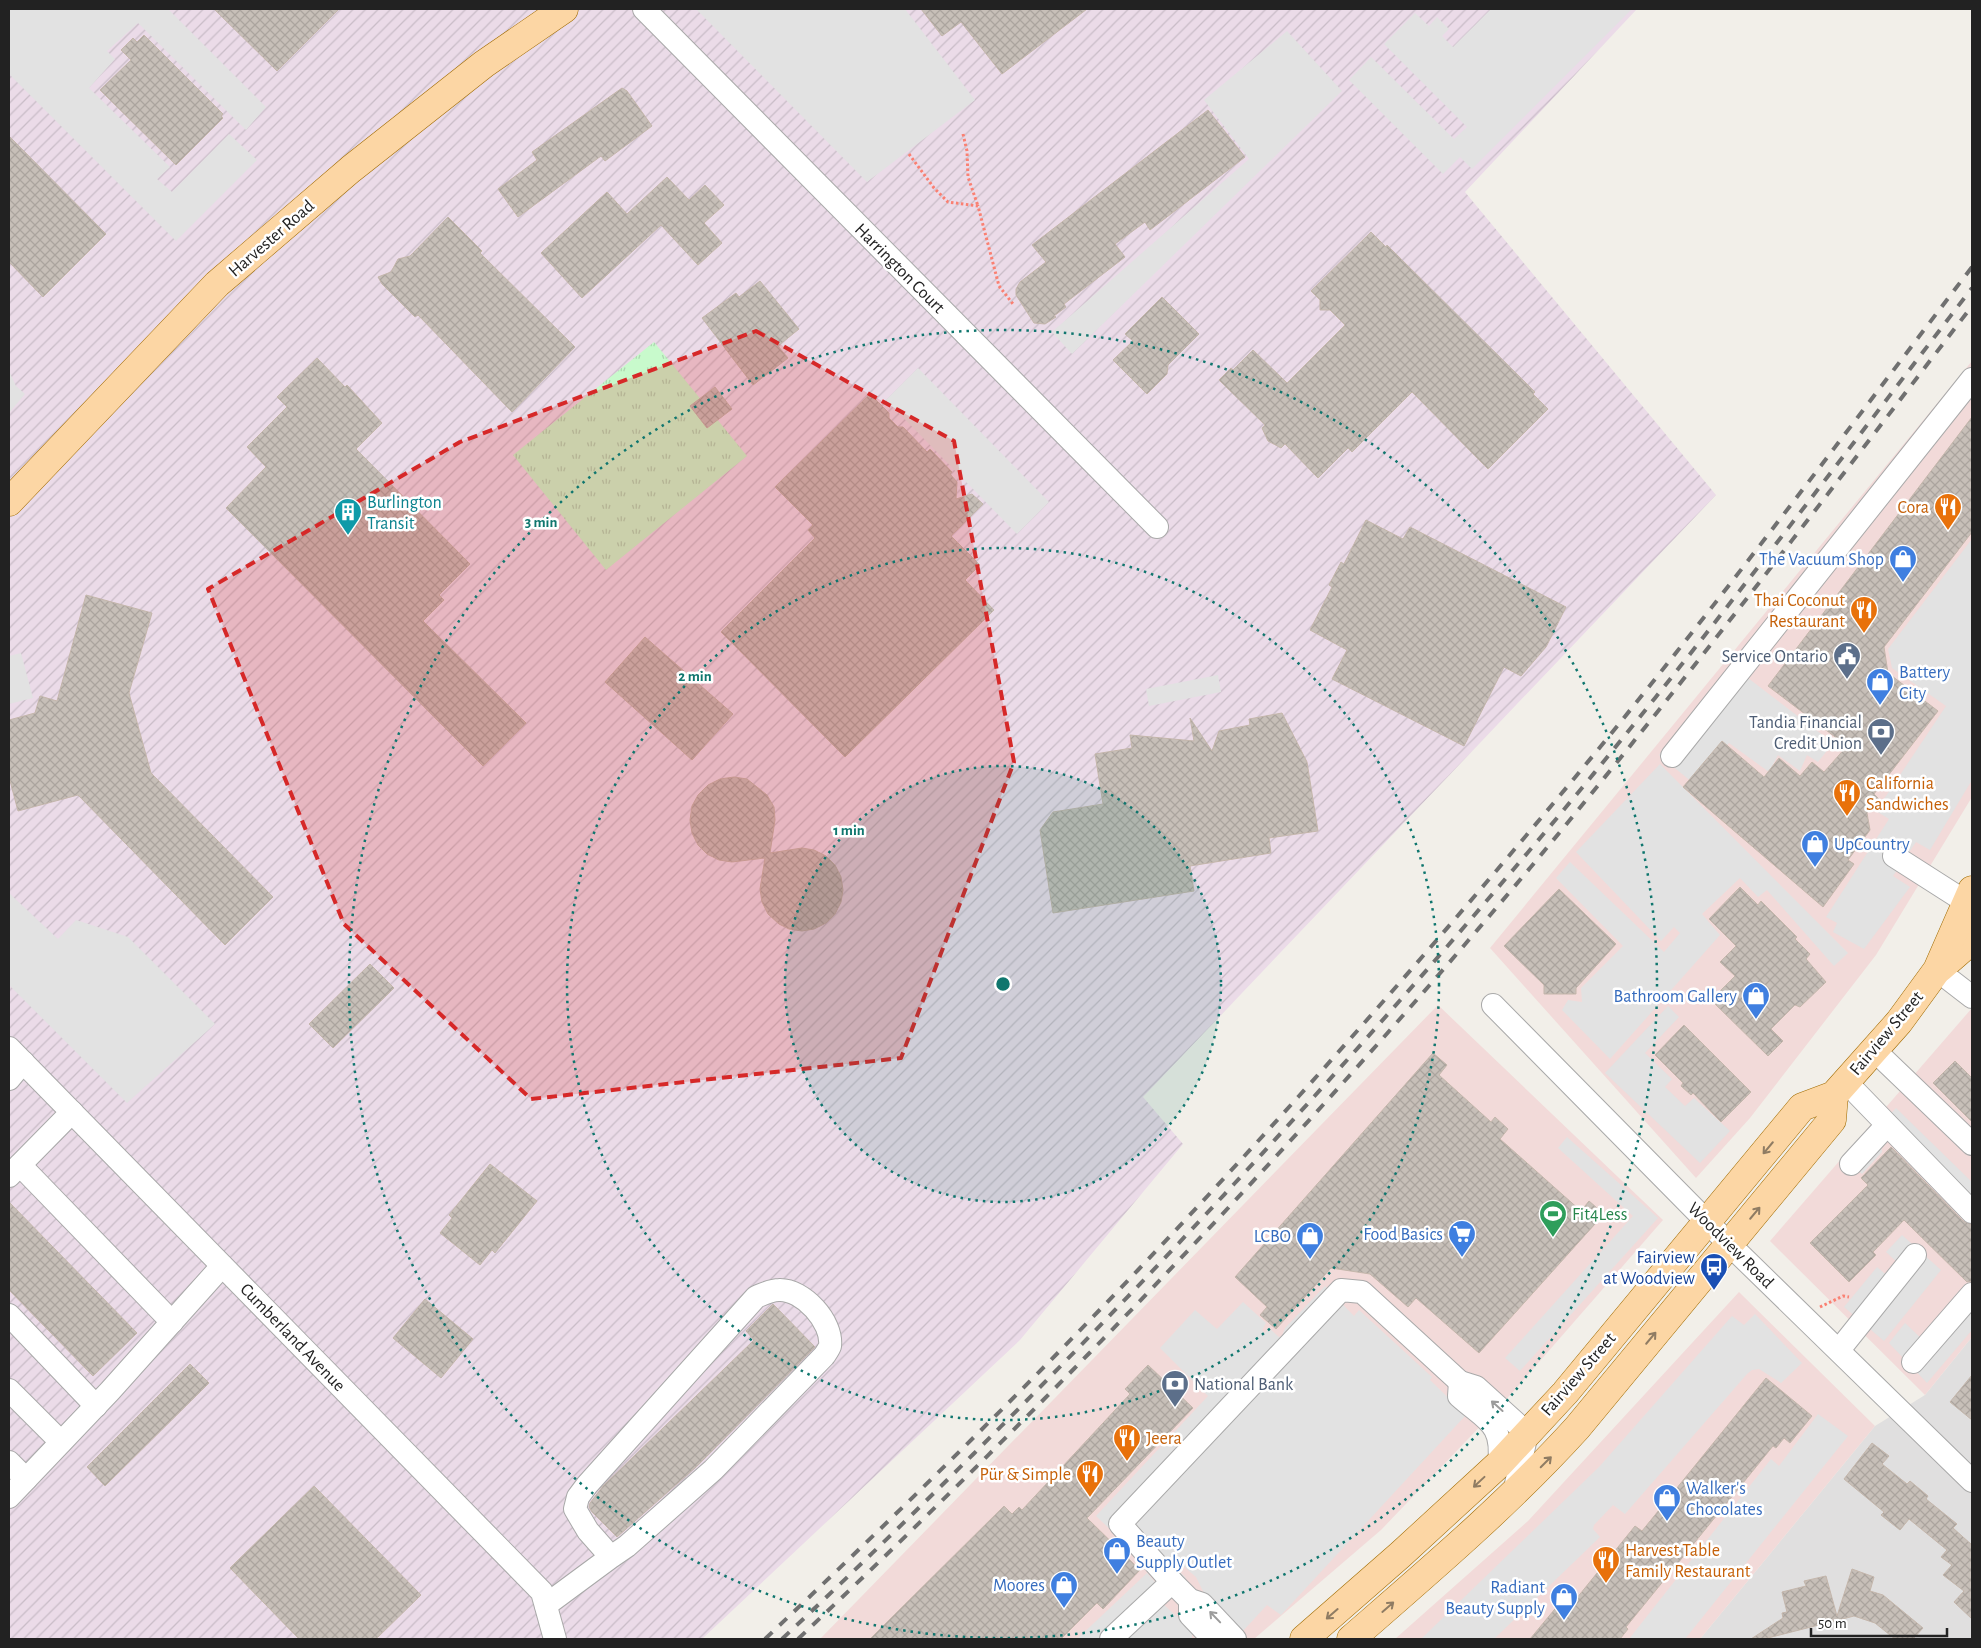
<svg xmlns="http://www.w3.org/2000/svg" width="1981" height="1648" viewBox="0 0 1981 1648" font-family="'Alegreya Sans',sans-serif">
	<defs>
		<pattern id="industrial-furrows" width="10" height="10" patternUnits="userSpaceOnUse" patternTransform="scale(1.25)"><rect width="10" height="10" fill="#ebdbe8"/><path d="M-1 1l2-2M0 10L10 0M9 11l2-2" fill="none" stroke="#c9bcc7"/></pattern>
		<pattern id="park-tufts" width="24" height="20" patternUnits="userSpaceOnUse" patternTransform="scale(1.25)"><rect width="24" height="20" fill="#c8facc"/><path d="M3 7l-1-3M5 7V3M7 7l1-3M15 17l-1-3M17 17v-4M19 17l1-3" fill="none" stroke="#acd6af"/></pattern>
		<pattern id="building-cross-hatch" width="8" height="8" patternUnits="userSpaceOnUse" patternTransform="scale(1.25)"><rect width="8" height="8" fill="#c7bfb8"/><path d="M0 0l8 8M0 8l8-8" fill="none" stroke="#aba49e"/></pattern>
	</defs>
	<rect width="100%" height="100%" fill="#f2efe9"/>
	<path fill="#e0dfdf" d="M1972,1337v302h-272l175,-213 50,-31z"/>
	<g fill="#f2dad9">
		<path d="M1972,361v436l-96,158 -126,163 -54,60 -206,-230z"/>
		<path d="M1438,1005l225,215 -151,173 -131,137 -127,109h-434z"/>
		<path d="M1972,1008v329l-47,58 -155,-154z"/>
		<path d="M1739,1292l136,134 -175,213h-305l133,-118z"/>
	</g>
	<path fill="url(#industrial-furrows)" d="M9,9h1628l-172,183 251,303 -573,602 40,47 -163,196 -318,299h-693z"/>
	<path fill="url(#park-tufts)" d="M654,342l93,114 -141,114 -93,-115z"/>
	<g fill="#e2e2e2">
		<path d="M9,9h159l98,98 -20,23 -108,-107 -31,28 8,8 -26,29 81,79 -13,12 15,13 57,-58 28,26 -81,81 -167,-167z"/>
		<path d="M696,9h209l70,91 -108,82z"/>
		<path d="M1491,9h141l-160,160 -12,-12 -17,17 -94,-94 22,-23 83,82 13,-12 -83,-83 31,-31 14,13 8,-9 12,12 -7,7 11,11z"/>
		<path d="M1287,31l55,60 -270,263 -20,-22 197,-173 -45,-59z"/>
		<path d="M918,368l131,134 -32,32 -131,-134z"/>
		<path d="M9,371l7,15 9,8 -16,19z"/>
		<path d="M1972,539v241l-42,70 -14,-8 -23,34 17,11 -46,62 -31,-17 4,-9 -11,-6 63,-98 -13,-8 70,-105 -54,-38 -4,-19z"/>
		<path d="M21,653l12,45 -24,6v-48z"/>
		<path d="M1731,665l102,78 -15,19 -11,-7 -7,16 -22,-16 -9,17 -40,-29 -36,40 -34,-28z"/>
		<path d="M1218,675l3,17 -72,14 -3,-17z"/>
		<path d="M1660,764l188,189 -14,13 -67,-76 -9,7 -18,-19 -38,36 18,21 -110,124 -48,-49 6,-10 14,2 -1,-14 42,-42 -67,-68 14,-16 94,90 16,-19 -6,-6 -13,14 -85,-89z"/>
		<path d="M9,893l49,46 18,-19 52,17 87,87 -88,79 -118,-118z"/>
		<path d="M1668,1006l11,11 -34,36 27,26 -7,8 20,19 9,-8 36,33 -30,32 -95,-90z"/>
		<path d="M1896,1108l76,74v39l-84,-83 -7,5 1,9 -20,22 -15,-13z"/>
		<path d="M1567,1137l91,81 -138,153 -15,-13 128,-142 -75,-68z"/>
		<path d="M1902,1235l39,35 -57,71 -40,-34 33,-40 12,10 9,-14 -12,-11z"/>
		<path d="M1325,1286l29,30 5,-6 73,67 -2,3 36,35 -185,200 -14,-10 -25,27 -35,-33 -11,-22 -21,-18 -3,5 14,14 -23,26 29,26v9h-115l70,-66 9,10 4,-6 -64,-61 112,-120 -48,-48 35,-38 22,19 26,-27 23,21 -4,7 3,3 4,-5 10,9 3,-1 3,-8z"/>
		<path d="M1972,1289v41l-45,53 -38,-40 16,-20 19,18z"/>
		<path d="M1755,1314l47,49 -21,20 -22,-14 -7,1 -5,4 -122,140 -12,-9 -19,20 -1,4 7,8 -106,102h-73l178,-172 133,-151 12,9z"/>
		<path d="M1818,1414l30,22 -163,203h-56l142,-180 8,7z"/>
	</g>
	<g fill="url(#building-cross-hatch)" stroke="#c4b6ab">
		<path d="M214,9h125l-62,62z"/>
		<path d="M921,9h166l-85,65 -41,-52 -19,14z"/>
		<path d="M144,35l79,79 -2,2 2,2 -47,47 -76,-75 31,-30 -10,-10 12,-12 4,4z"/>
		<path d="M622,88l5,3 25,35 -47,35 -4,-5 -83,61 -20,-28 39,-29 -5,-8z"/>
		<path d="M1208,110l37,47 -95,73 -5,-8 -30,22 10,13 -61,47 2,3 -12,9 2,1 -11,7 -11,-1 -18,-28v-6l4,-7 26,-20 -14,-17z"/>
		<path d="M9,136l97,98 -63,63 -34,-35z"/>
		<path d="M667,177l22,23 16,-15 19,20 -20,18 18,20 -24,22 -37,-40 -79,73 -41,-45 66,-61 20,22z"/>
		<path d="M448,217l34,34 -2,2 95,94 -63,65 -94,-97 -3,2 -33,-33 -4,-7 13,-5 7,-13 12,-3z"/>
		<path d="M1371,232l15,15 1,-2 148,147 -2,2 15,15 -60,60 -76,-77 -60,60 -4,-4 -30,30 -33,-34 -4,4 -13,-7 -6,-13 3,-3 -46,-45 12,-12 2,2 20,-20 34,33 58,-58 -15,-15h-10v-10l-9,-9z"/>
		<path d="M760,281l39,48 -21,17 10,12 -35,27 -51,-67 34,-25 3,4z"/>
		<path d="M1162,297l37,37 -31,31 -1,9 -20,20 -34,-34 20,-19 -8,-7z"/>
		<path d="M317,358l28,29 2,-2 35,38 -26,26 114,115 -31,31 5,5 -21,21 103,102 -43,43 -257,-258 40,-41 -19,-20 40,-40 -10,-10z"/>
		<path d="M715,387l17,22 -25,19 -17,-22z"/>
		<path d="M870,394l19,19v5l9,9h5l24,25 3,-3 22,23 -2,2 7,8 -1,17 16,-5 11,10 -32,32 29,29 -15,15 29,30 -149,147 -124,-125 94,-94 -7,-8 5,-5 -38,-38z"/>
		<path d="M1972,417v115l-88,115 4,26 50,38 -64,83 5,5 -12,14 3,17 -22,30 6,4 -31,43 -140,-120 39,-46 42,36 15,-19 21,18 12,-14 12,10 23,-26 -79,-60z"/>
		<path d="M1366,520l37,19 7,-12 156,80 -20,40 -25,29 -17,-9 -40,79 -132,-67 15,-29 -37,-20 22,-43 -3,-2 12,-23 3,2z"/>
		<path d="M86,595l66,18 -23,80 22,80 122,124 -48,48 -147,-150 -60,16 -9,-34v-57l26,-7 5,-17 17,5z"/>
		<path d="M645,637l88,77 -41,46 -87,-78z"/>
		<path d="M1282,713l25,49 11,69 -49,7 2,15 -81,13 4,25 -141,22 -13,-83 13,-18 50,-8 -8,-50 37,-6 -2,-13 64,6 -4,-23 22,33 7,-20 31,-6 -1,-6z"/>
		<path d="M734,777l13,2 20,16 7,12 1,13 -5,33 32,-5 12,2 12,6 9,9 6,12 2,13 -2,12 -6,12 -9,9 -12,6 -12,2 -13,-2 -10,-5 -11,-10 -6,-12 -2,-13 5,-31 -33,4 -13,-2 -12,-6 -9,-9 -6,-12 -2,-13 2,-14 6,-11 10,-10 12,-6z"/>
		<path d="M1740,887l18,18 3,-4 36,36 -2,2 15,15 -4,5 20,23 -26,25 -5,-2 -24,24 12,12 -15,15 -57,-56 24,-24 -15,-14 16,-16 -27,-27z"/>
		<path d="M1559,889l57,55 -40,44v6h-32v-9l-40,-39z"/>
		<path d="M370,964l24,24 -61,60 -24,-24z"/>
		<path d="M1684,1025l67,67 -30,30 -28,-29 -2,2 -10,-9 2,-3 -28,-28z"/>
		<path d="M1433,1053l14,12 -8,10 52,47 4,-5 13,12 -8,10 81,72 8,-10 15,13 -125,139 -63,-55 -8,9 -38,-33 -39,-6 -55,61 -16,-14 7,-8 -32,-30z"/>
		<path d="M1955,1061l17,17v44l-39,-39z"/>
		<path d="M1891,1147l72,74 9,4v56l-5,1 -63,-62 -31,32 3,3 -27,27 -39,-39 58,-58 -7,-7z"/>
		<path d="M490,1164l47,37 -42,52 -3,-3 -12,15 -40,-32 12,-15 -3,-3z"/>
		<path d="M9,1202l128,131 -44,43 -84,-86z"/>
		<path d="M425,1299l48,40 -32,39 -48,-40z"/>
		<path d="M773,1304l42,43 -119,120 -79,70 -25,-25 -3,-5 1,-4 13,-17 151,-146 -8,-9z"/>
		<path d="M190,1364l19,19 -104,103 -18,-19z"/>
		<path d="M1148,1365l45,43 -106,110 53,52 -37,39 -6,-6 -36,36h-191l134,-133 8,8 7,-7 3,3 108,-116 -5,-5z"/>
		<path d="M1972,1375v45l-22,-18z"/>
		<path d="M1766,1378l46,38 -22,27 -6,-5 -8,10 -3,-2 -147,181 2,2 -8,10h-90l34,-41 8,6 63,-78 7,5z"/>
		<path d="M1872,1443l17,13 -7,8 25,20 3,-3 18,15 -2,3 31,25 -4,4 19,17v74l-18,-17 10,-11 -21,-16 9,-10 -11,-8 6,-7 -38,-31 -9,11 -19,-15 3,-3 -40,-33z"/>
		<path d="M314,1486l107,109 -45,44h-77l-69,-71z"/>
		<path d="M1852,1569l22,8 -4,14 13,4 40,33 -10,11h-18l-20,-16 -21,-7 -90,23h-13l32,-21 -1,-5 5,-1 -5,-20 24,-6 -2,-5 22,-5 11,40z"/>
	</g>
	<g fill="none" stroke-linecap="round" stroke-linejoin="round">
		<defs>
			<g id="minor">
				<path d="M644,9l513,518"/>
				<path d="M1672,756l300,-377"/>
				<path d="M1894,856l72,46"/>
				<path d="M1937,970l35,27"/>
				<path d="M1493,1005l236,239 243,237"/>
				<path d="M9,1048l533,544 13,47"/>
				<path d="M1874,1050l98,94"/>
				<path d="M9,1079l14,-17"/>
				<path d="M1846,1082l126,130"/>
				<path d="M1851,1164l36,-39"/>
				<path d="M20,1165l152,157"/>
				<path d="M9,1176l63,-64"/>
				<path d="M9,1315l87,91"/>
				<path d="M1839,1350l76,-95"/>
				<path d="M1913,1362l59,-68"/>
				<path d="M1460,1382l-1,14c28,25 45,27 40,68"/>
				<path d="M9,1390l52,52"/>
				<path d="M9,1462l17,17"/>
				<path d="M9,1497l101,-106 112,-125"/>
				<path d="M1190,1600v15l23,24"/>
				<path d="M546,1605l65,-48 -23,-26 -13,-22 3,-12 9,-12 169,-188c7,-3 15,-7 23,-7 24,-1 54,32 51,56 -1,3 -4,7 -6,10l-111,114 -86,76 -16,11"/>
				<path d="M1111,1639l61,-57"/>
				<path d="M1235,1639l-33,-35 -12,-4 -18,-18 -52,-58 221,-234 21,2 98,90 16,5 51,46 -13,60"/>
			</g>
			<g id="major">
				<path d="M9,502l208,-218 134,-115 133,-105 80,-55"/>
				<path d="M1940,968l32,-28"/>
				<path d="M1304,1639l96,-84 99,-91 66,-71 237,-286 32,-12 65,-73 38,-52 35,-80"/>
				<path d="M1351,1639c78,-68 156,-134 226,-211l255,-308 2,-25"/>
			</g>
		</defs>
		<use href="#minor" stroke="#a9a9a9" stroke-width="24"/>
		<use href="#major" stroke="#a06b00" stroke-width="29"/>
		<g stroke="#fa8072" stroke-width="3" stroke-dasharray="2.5 2.5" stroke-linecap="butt">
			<path d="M963,134l4,17 1,26 10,29"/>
			<path d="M909,154l25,34 14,14 30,4 21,80 14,18"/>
			<path d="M1820,1307l23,-11 6,1"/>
		</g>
		<use href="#minor" stroke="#fff" stroke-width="22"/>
		<use href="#major" stroke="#fcd6a4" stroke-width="28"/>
		<g stroke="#707070" stroke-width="4" stroke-dasharray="10 10" stroke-linecap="butt">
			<path d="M765,1639c127,-120 252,-242 373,-369 152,-160 298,-326 439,-495 137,-165 265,-338 395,-508"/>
			<path d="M782,1639c260,-244 505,-503 736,-775 159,-186 305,-382 454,-576"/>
			<path d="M798,1639c258,-243 504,-500 732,-771 153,-183 297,-373 442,-562"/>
		</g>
	</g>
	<defs><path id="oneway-shaft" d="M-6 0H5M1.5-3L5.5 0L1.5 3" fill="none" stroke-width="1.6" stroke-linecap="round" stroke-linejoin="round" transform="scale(1.25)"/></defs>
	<g stroke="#8f7c63">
		<use href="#oneway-shaft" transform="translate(1768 1148) rotate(130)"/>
		<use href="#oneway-shaft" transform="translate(1755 1213) rotate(-50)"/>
		<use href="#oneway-shaft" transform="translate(1651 1338) rotate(-50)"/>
		<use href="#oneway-shaft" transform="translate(1546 1462) rotate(-45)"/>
		<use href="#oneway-shaft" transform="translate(1479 1482) rotate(137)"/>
		<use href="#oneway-shaft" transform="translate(1388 1607) rotate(-41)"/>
		<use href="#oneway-shaft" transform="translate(1332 1614) rotate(139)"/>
	</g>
	<g stroke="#9c9c9c">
		<use href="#oneway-shaft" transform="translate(1497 1406) rotate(-138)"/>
		<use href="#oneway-shaft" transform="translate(1215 1617) rotate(-134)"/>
	</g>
	<path fill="#d62828" fill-opacity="0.2" stroke="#d62828" stroke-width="4" stroke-dasharray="10 6" stroke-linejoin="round" d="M756,331l198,110 60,321 -113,296 -370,41 -187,-175 -136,-335 252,-147z"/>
	<circle cx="1003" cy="984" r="218" fill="#0f766e" fill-opacity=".12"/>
	<g fill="none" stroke="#0f766e" stroke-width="2.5" stroke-dasharray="2.5 5">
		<circle cx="1003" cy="984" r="218"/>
		<circle cx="1003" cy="984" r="436"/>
		<circle cx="1003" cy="984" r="654"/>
	</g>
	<defs>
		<symbol id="restaurant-pin" viewBox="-11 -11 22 30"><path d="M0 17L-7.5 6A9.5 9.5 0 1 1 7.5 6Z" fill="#e8710a" stroke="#fff"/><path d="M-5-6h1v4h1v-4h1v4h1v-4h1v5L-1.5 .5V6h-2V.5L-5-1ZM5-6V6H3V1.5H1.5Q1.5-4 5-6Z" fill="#fff"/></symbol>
		<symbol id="building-pin" viewBox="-11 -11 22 30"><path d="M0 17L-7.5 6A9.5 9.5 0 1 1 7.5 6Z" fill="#0f9aa8" stroke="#fff"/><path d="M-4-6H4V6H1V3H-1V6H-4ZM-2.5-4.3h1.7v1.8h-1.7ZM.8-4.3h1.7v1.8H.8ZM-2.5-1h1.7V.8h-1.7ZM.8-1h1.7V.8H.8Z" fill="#fff"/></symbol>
		<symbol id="shop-pin" viewBox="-11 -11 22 30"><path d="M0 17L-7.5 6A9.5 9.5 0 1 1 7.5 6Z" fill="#3f7fe0" stroke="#fff"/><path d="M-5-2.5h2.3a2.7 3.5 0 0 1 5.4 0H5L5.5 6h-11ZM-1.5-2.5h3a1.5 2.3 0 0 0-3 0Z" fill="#fff"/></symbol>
		<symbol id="civic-pin" viewBox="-11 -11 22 30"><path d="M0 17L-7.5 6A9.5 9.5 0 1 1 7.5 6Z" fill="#5c6f8a" stroke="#fff"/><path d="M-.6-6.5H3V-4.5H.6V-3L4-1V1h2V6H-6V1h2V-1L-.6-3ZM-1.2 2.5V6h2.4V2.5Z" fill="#fff"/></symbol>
		<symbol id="bank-pin" viewBox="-11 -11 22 30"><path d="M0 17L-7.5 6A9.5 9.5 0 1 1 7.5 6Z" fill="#5c6f8a" stroke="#fff"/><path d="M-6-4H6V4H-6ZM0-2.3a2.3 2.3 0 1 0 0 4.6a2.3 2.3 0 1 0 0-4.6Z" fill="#fff"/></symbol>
		<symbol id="stadium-pin" viewBox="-11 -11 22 30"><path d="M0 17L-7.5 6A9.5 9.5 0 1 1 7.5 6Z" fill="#2e9e5b" stroke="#fff"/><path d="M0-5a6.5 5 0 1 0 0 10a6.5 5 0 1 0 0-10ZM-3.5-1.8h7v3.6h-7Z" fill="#fff"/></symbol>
		<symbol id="supermarket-pin" viewBox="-11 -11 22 30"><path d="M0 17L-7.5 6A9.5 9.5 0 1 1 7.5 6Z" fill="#3f7fe0" stroke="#fff"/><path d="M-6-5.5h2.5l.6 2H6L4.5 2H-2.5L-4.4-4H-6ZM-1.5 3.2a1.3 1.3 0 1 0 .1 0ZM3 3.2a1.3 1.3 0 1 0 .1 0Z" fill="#fff"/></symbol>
		<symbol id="bus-pin" viewBox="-11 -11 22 30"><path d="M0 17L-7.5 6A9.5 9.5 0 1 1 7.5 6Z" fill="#1a4fb4" stroke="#fff"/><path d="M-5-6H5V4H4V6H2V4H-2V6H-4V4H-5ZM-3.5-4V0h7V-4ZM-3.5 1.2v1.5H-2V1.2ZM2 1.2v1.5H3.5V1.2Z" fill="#fff"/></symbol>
	</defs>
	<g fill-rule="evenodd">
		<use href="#restaurant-pin" x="1932" y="491" width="32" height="43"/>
		<use href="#building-pin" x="332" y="496" width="32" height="43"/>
		<use href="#shop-pin" x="1887" y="543" width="32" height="43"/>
		<use href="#restaurant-pin" x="1848" y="594" width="32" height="43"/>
		<use href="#civic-pin" x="1831" y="640" width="32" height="43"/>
		<use href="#shop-pin" x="1864" y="666" width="32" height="43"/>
		<use href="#bank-pin" x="1865" y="716" width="32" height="43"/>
		<use href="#restaurant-pin" x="1831" y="777" width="32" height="43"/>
		<use href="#shop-pin" x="1799" y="828" width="32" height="43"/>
		<use href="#shop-pin" x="1740" y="980" width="32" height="43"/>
		<use href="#stadium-pin" x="1537" y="1198" width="32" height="43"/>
		<use href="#supermarket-pin" x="1446" y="1218" width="32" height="43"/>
		<use href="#shop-pin" x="1294" y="1220" width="32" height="43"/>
		<use href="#bus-pin" x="1698" y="1251" width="32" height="43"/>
		<use href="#bank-pin" x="1159" y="1368" width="32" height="43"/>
		<use href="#restaurant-pin" x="1111" y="1422" width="32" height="43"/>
		<use href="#restaurant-pin" x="1074" y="1458" width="32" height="43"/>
		<use href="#shop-pin" x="1651" y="1482" width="32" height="43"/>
		<use href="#shop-pin" x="1101" y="1535" width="32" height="43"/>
		<use href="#restaurant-pin" x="1590" y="1544" width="32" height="43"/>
		<use href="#shop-pin" x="1048" y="1569" width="32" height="43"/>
		<use href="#shop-pin" x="1548" y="1581" width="32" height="43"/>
	</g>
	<g text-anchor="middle" stroke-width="5" stroke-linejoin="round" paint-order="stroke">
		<g font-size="18" fill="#222" stroke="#fff">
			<text transform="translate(271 238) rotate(-41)" y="6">Harvester Road</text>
			<text transform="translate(900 268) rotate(45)" y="6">Harrington Court</text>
			<text transform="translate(1886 1033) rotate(-50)" y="6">Fairview Street</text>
			<text transform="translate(1731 1245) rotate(45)" y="6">Woodview Road</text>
			<text transform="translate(293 1337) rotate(46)" y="6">Cumberland Avenue</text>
			<text transform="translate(1578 1374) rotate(-49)" y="6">Fairview Street</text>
		</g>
		<g font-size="18" fill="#0d838f" stroke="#fff" text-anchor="start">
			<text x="367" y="508">Burlington<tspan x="367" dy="21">Transit</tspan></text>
		</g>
		<g font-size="18" fill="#c56008" stroke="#fff" text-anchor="end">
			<text x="1929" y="513">Cora</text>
			<text x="1845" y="606">Thai Coconut<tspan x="1845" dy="21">Restaurant</tspan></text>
			<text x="1866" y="789" text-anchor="start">California<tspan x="1866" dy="21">Sandwiches</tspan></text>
			<text x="1146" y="1444" text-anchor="start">Jeera</text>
			<text x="1071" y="1480">Pür &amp; Simple</text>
			<text x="1625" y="1556" text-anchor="start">Harvest Table<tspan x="1625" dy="21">Family Restaurant</tspan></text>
		</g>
		<g font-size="18" fill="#366cbe" stroke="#fff" text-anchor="end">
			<text x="1884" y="565">The Vacuum Shop</text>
			<text x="1899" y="678" text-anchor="start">Battery<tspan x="1899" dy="21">City</tspan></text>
			<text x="1834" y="850" text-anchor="start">UpCountry</text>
			<text x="1737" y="1002">Bathroom Gallery</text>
			<text x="1443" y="1240">Food Basics</text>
			<text x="1291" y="1242">LCBO</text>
			<text x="1686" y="1494" text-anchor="start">Walker's<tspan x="1686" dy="21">Chocolates</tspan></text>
			<text x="1136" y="1547" text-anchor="start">Beauty<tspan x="1136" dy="21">Supply Outlet</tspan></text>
			<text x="1045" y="1591">Moores</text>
			<text x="1545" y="1593">Radiant<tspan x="1545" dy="21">Beauty Supply</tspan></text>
		</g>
		<g font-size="18" fill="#4e5e75" stroke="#fff" text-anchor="end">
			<text x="1828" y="662">Service Ontario</text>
			<text x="1862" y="728">Tandia Financial<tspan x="1862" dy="21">Credit Union</tspan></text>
			<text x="1194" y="1390" text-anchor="start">National Bank</text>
		</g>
		<g font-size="18" fill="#27864d" stroke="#fff" text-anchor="start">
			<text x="1572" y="1220">Fit4Less</text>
		</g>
		<g font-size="18" fill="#164399" stroke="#fff" text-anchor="end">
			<text x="1695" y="1263">Fairview<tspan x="1695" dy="21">at Woodview</tspan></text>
		</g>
	</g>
	<circle cx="1003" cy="984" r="8" fill="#0f766e" stroke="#fff" stroke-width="2.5"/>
	<g font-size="15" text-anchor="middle" font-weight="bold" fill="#0f766e" stroke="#fff" stroke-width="5" stroke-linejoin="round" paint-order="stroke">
		<text x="541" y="527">3 min</text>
		<text x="695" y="681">2 min</text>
		<text x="849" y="835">1 min</text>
	</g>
	<rect width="1981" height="1648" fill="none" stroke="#222222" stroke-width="20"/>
	<path d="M1811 1628v8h136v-8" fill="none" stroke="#222222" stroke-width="2.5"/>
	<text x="1818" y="1628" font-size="15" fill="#222222" stroke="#ffffff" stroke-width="4" paint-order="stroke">50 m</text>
</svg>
